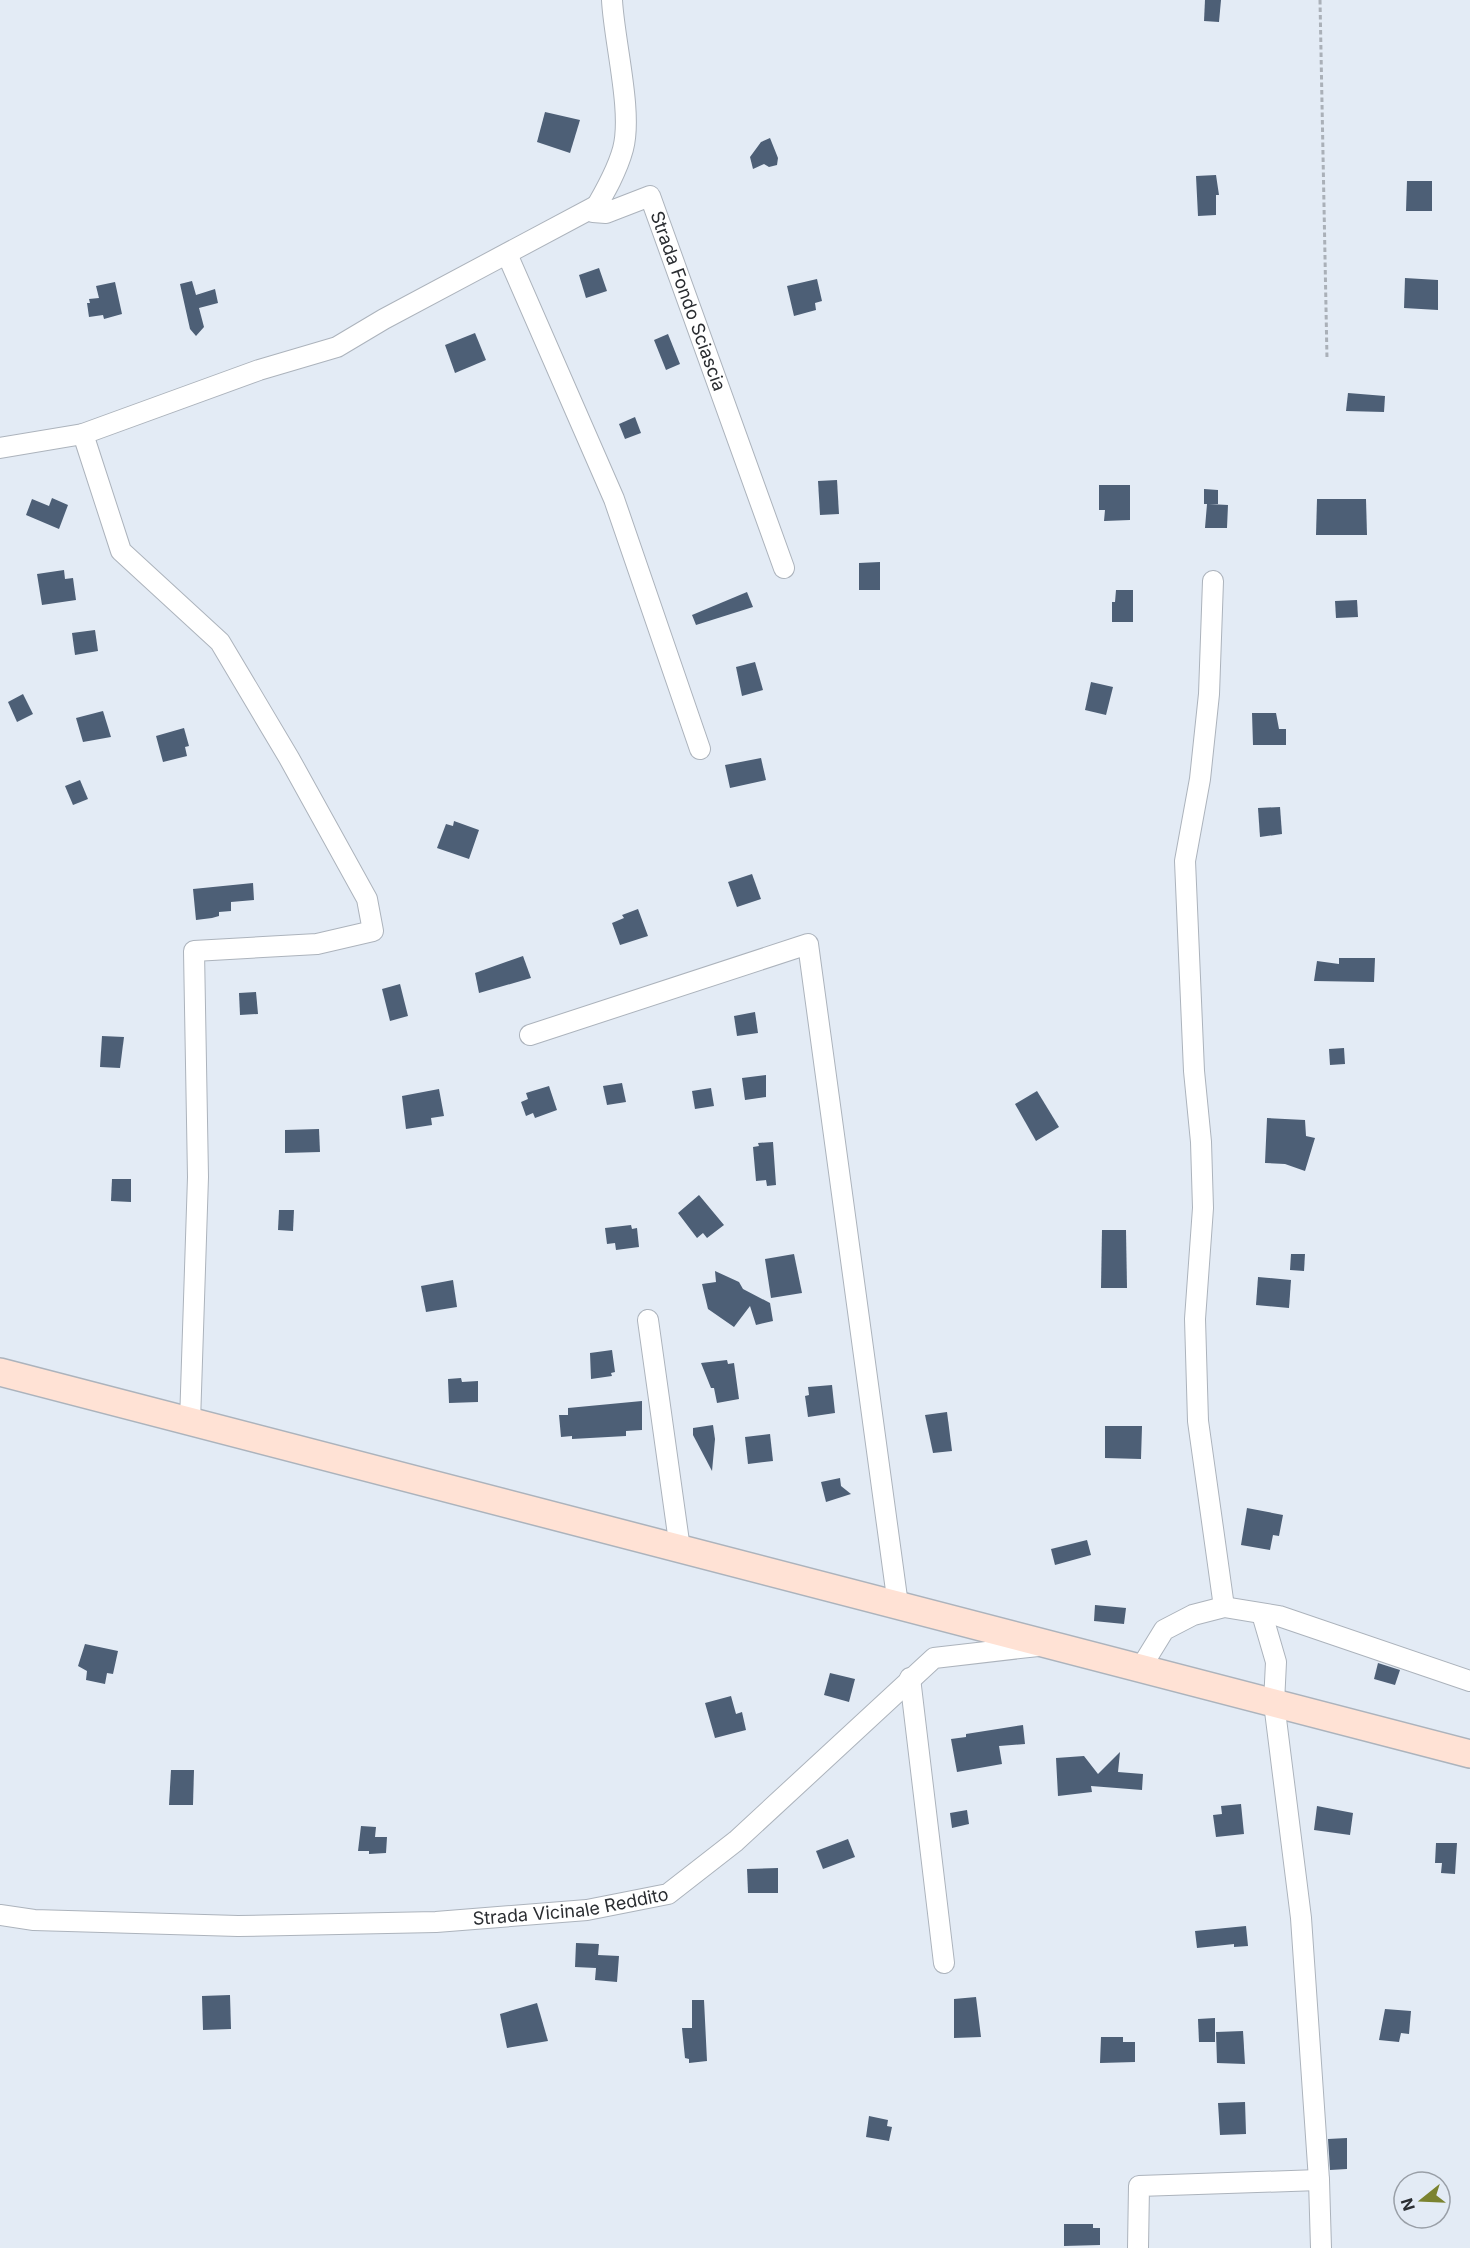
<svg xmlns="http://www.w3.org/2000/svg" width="1470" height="2248" viewBox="0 0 1470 2248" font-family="Inter,sans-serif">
	<rect width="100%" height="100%" fill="#e3ebf5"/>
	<g fill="#4d5f76">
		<path d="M1205,0h16l-2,22 -15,-1z"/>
		<path d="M545,112l35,8 -10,33 -33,-11z"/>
		<path d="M770,138l8,20 -1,7 -8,2 -5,-3 -11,5 -3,-12 11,-15z"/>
		<path d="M1216,175l3,20h-3v20l-18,1 -2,-40z"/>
		<path d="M1407,181h25v30h-26z"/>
		<path d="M599,268l8,23 -21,7 -7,-23z"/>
		<path d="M1405,278l33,2v30l-34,-2z"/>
		<path d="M817,279l5,22 -7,2 1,7 -22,6 -7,-30z"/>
		<path d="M192,281l4,14 19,-6 3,14 -19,5 5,19 -8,9 -6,-7 -10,-45z"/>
		<path d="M115,282l7,32 -18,5 -1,-4 -14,2 -2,-14h3l-1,-4 10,-1 -3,-12z"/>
		<path d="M475,333l11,27 -31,13 -10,-28z"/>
		<path d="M668,334l12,30 -14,6 -12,-30z"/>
		<path d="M1348,393l37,3 -1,16 -38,-1z"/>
		<path d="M635,417l6,16 -16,6 -6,-15z"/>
		<path d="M837,480l2,34 -19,1 -2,-34z"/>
		<path d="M1099,485h31v35l-26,1 1,-11h-6z"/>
		<path d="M1204,489l14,1v14h-9l19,1 -1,23h-22l2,-24h-3z"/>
		<path d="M52,498l16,7 -9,24 -33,-14 6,-16 17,7z"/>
		<path d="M1317,499h49l1,36h-51z"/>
		<path d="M880,562v28h-21v-27z"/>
		<path d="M64,570l1,9 8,-1 3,22 -34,5 -5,-31z"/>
		<path d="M1116,590h17v32h-21v-20h3z"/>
		<path d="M747,592l6,15 -57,18 -4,-10z"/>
		<path d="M1357,600l1,17 -22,1 -1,-17z"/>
		<path d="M95,630l3,21 -23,4 -3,-22z"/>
		<path d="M755,662l8,28 -21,6 -6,-29z"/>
		<path d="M1091,682l22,5 -7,28 -21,-5z"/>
		<path d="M23,694l10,20 -16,8 -9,-20z"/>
		<path d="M103,711l8,26 -28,5 -7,-24z"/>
		<path d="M1252,713h24l3,16h7v16h-33z"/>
		<path d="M184,728l5,18 -4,1 2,9 -24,6 -7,-26z"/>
		<path d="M761,758l5,22 -36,8 -5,-23z"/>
		<path d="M80,780l8,19 -15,6 -8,-19z"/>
		<path d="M1280,807l2,27 -22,3 -2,-29z"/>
		<path d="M454,821l25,9 -10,29 -32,-11 9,-24 7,2z"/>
		<path d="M752,874l9,25 -24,8 -9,-25z"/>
		<path d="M253,883l1,17 -23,2v9l-12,1v4l-7,2 -16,2 -3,-31z"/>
		<path d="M638,909l10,27 -28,9 -8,-22 12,-5 -2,-3z"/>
		<path d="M523,956l8,22 -52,15 -4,-20z"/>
		<path d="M1339,958h36l-1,24 -60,-1 3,-20 22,3z"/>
		<path d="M400,984l8,32 -18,5 -8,-32z"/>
		<path d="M256,992l2,22 -18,1 -1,-22z"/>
		<path d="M755,1012l3,21 -21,3 -3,-20z"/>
		<path d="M102,1036l22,1 -4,31 -20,-1z"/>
		<path d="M1344,1048l1,16 -15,1 -1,-16z"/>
		<path d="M766,1075v22l-21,3 -3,-22z"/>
		<path d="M622,1083l4,19 -19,3 -4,-19z"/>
		<path d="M549,1086l8,24 -22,8 -2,-5 -7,3 -5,-14 7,-3 -2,-6z"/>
		<path d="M711,1088l3,18 -19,3 -3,-18z"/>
		<path d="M439,1089l5,27 -13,2 1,7 -26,4 -4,-33z"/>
		<path d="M1037,1091l22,36 -23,14 -21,-37z"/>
		<path d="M1267,1118l38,2 1,16 9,2 -10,33 -20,-7 -20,-1z"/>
		<path d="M319,1129l1,23 -35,1v-23z"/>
		<path d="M773,1142l3,43 -9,1 -1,-6 -10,1 -3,-34 6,-1 -1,-3z"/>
		<path d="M112,1179h19v23l-20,-1z"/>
		<path d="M699,1195l25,30 -17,13 -4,-5 -6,5 -19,-25z"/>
		<path d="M279,1210h15l-1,21 -15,-1z"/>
		<path d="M631,1225l1,4 5,-1 2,19 -23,3 -1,-7 -8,1 -2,-16z"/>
		<path d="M1102,1230h24l1,58h-26z"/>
		<path d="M794,1254l8,39 -31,5 -6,-39z"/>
		<path d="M1291,1254h14l-1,17 -14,-1z"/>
		<path d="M715,1271l24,11 4,7 27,14 3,18 -17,4 -6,-19 -16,21 -26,-18 -6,-25 14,-2z"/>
		<path d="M1258,1277l33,3 -2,28 -33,-3z"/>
		<path d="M453,1280l4,27 -31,5 -5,-26z"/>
		<path d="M612,1350l3,22 -4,1 1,3 -21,3 -1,-26z"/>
		<path d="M727,1360l1,4 6,-1 5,36 -22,4 -3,-15h-3l-10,-25z"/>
		<path d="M461,1378l1,4 16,-1v21l-29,1 -1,-24z"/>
		<path d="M832,1385l3,28 -27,4 -3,-21 4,-1 -1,-8z"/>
		<path d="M642,1401v29l-16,1v5l-54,3v-3l-11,1 -2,-22h9v-7z"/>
		<path d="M947,1412l5,39 -19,2 -8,-38z"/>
		<path d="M713,1425l2,14 -3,32 -19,-36v-7z"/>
		<path d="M1105,1426h37l-1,33 -36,-1z"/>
		<path d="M770,1434l3,27 -25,3 -3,-27z"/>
		<path d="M840,1478l1,8 10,8 -25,8 -5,-20z"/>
		<path d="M1247,1508l36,7 -4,21 -6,-1 -3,15 -29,-5z"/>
		<path d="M1087,1540l4,15 -36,10 -4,-16z"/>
		<path d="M1095,1605l31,3 -2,16 -30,-3z"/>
		<path d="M85,1644l33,7 -5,23 -6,-1 -2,11 -19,-4 1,-9 -9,-5z"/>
		<path d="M1378,1663l22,7 -5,15 -21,-6z"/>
		<path d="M830,1673l25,6 -6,23 -25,-7z"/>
		<path d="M731,1696l5,18 6,-2 4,18 -31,8 -10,-35z"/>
		<path d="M1023,1725l2,19 -26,2 3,18 -45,8 -6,-33 15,-2v-3z"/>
		<path d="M1120,1752l-2,20 25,2 -1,16 -51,-4 1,6 -34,4 -2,-38 28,-2 14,18z"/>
		<path d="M171,1770h23l-1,35h-24z"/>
		<path d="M1241,1804l3,30 -28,3 -3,-22 9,-1 -1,-8z"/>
		<path d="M1317,1806l36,7 -3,22 -36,-5z"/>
		<path d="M967,1810l2,14 -17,4 -2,-15z"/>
		<path d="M361,1826l15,1 -1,10h12l-1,16 -17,1v-3h-11z"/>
		<path d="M848,1839l7,18 -32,12 -7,-18z"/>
		<path d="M1436,1843h21l-2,31 -14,-1 1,-10h-7z"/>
		<path d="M778,1868v25h-30l-1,-24z"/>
		<path d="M1246,1926l2,20 -14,1v-3l-37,4 -2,-17z"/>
		<path d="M576,1943l23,1 -1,11 21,1 -2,26 -22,-2 1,-12 -21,-1z"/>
		<path d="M230,1995l1,34 -28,1 -1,-34z"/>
		<path d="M976,1997l5,40 -27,1v-39z"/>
		<path d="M692,2000h12l3,61 -18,2v-4l-4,-1 -3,-30h10z"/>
		<path d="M537,2003l11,38 -41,7 -7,-34z"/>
		<path d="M1385,2009l26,2 -2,23 -8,-1 -2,9 -20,-2z"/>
		<path d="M1215,2018v24h-16l-1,-23z"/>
		<path d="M1243,2031l2,33 -28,-1 -1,-31z"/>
		<path d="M1101,2037h22v5h12v20l-35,1z"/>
		<path d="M1245,2102l1,32 -26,1 -2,-32z"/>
		<path d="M869,2116l19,4 -1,6 5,1 -3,14 -23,-4z"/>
		<path d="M1347,2138v31l-17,1 -2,-31z"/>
		<path d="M1064,2224h29v4h7v17l-36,1z"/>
	</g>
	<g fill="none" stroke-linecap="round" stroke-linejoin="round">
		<defs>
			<g id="street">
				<path id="s1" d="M612,0c2,41 21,112 11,149 -6,22 -18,43 -30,63l13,1 44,-17 134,372"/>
				<path d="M507,254l107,245 86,250"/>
				<path d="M83,434l176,-64 78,-23 47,-28 212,-113"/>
				<path d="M0,448l83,-14 38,117 99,91 69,116 78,141 6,32 -56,13 -123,7 4,226 -8,245"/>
				<path d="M1213,581l-4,113 -9,85 -15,82 9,210 7,71 2,66 -8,111 3,102 26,186"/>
				<path d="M530,1035l278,-91 90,661"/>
				<path d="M648,1320l32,229"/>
				<path d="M1262,1614l14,48 -2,41 27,215 18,262 2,68"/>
				<path d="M1140,1669l24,-39 29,-15 31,-8 55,9 191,65"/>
				<path d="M910,1678l34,285"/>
				<path id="s2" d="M0,1915l34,5 204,6 198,-4 151,-12 81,-16 68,-53 198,-183 104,-12"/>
				<path d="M1138,2248l1,-62 180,-6"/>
			</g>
			<path id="secondary" d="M0,1372l1470,382"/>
		</defs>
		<use href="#street" stroke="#acb3bc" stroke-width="22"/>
		<use href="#secondary" stroke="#acb3bc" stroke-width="30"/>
		<path stroke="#aab0b8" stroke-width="3" stroke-dasharray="4.5 3" stroke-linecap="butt" d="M1320,0l7,359"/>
		<use href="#street" stroke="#fff" stroke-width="20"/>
		<use href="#secondary" stroke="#ffe2d5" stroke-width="27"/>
	</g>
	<g text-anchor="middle" stroke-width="6" stroke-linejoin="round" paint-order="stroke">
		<g font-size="18" fill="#2a2d31" stroke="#e3ebf5">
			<text dy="6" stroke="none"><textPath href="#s1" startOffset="392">Strada Fondo Sciascia</textPath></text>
			<text dy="6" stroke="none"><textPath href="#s2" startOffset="572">Strada Vicinale Reddito</textPath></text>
		</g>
	</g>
	<g transform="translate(1422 2200) rotate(252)"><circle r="28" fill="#e3ebf5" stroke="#999fa7" stroke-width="1.5"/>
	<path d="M0-4.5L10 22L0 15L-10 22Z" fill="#7b832f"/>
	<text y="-9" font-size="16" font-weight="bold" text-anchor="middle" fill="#2a2d31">N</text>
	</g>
</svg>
